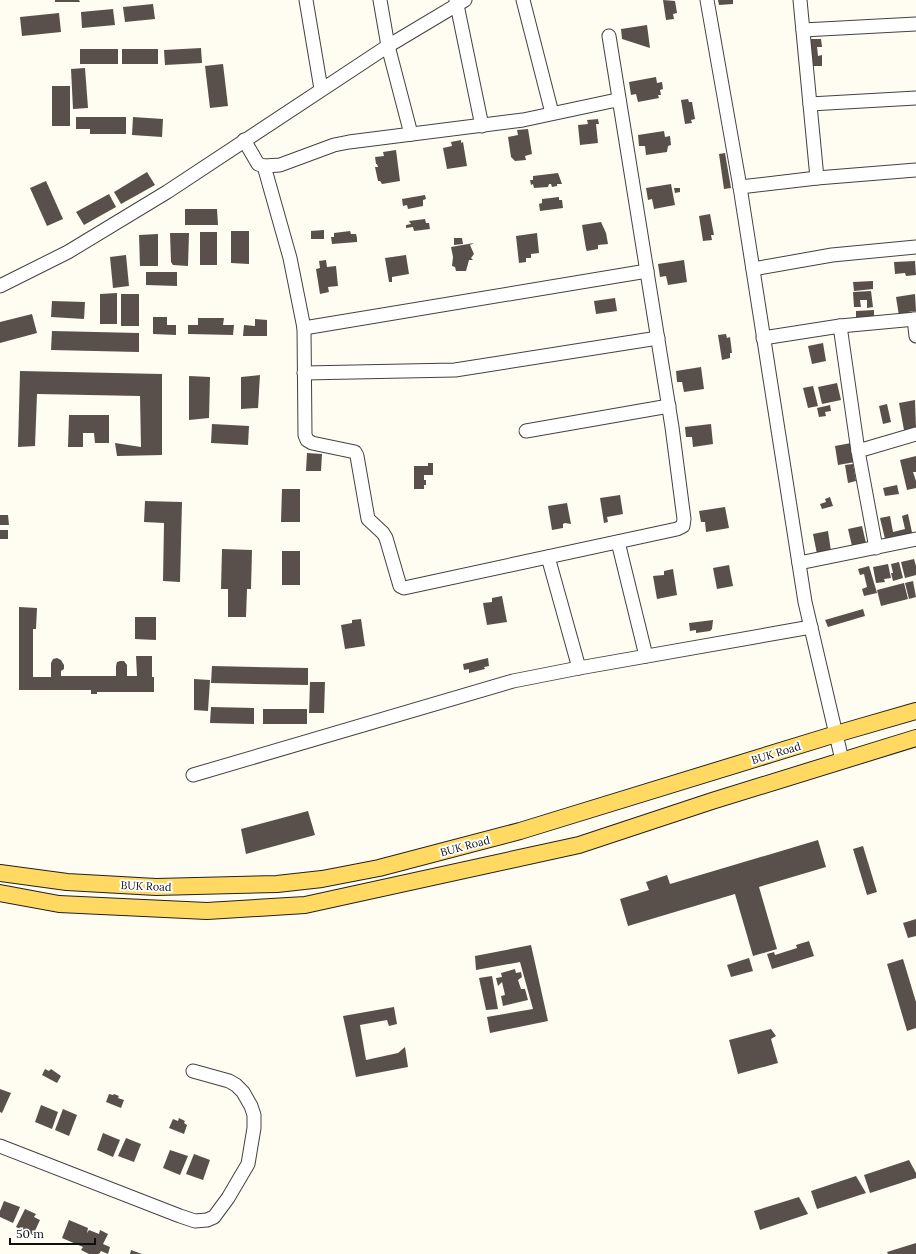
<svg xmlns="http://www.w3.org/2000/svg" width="916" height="1254" viewBox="0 0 916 1254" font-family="Lora,serif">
	<rect width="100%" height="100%" fill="#fffcf2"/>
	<g fill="#59504b">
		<path d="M55,0h24l1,2h-25z"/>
		<path d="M663,0l12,1 2,12 -4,1 1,5 -8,1z"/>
		<path d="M718,0h15v4l-14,1z"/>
		<path d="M153,4l2,15 -30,3 -2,-15z"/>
		<path d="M113,9l2,16 -33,3 -1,-16z"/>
		<path d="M59,13l2,19 -39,4 -2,-19z"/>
		<path d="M647,25l3,23 -28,-9 -1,-10z"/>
		<path d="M810,39h11l1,8h-5l1,9 4,-1v11h-11z"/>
		<path d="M201,48l1,15 -37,2 -1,-15z"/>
		<rect x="80" y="49" width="38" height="15"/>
		<rect x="122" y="49" width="36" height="15"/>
		<path d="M223,64l5,42 -18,2 -5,-42z"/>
		<path d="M85,68l3,40 -15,1 -2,-40z"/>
		<path d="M656,77l1,6 5,-1 1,7 -3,1 1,5h-3l1,3 -21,4 -2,-8 -5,1 -2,-13z"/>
		<rect x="52" y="86" width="18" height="40"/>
		<path d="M688,99l1,3h3l3,17 -4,1 1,3 -7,1 -4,-24z"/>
		<path d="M76,117h50v17h-36v-5h-14z"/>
		<path d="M133,117l30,2 -1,18 -30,-2z"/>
		<path d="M598,119l1,5h-3l2,19 -18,2 -2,-20 10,-1 -1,-4z"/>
		<path d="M528,129l4,25 -7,2 1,4 -11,1 -4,-4 -3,-20 10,-2 -1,-5z"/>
		<path d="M664,131l1,6 5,-1 1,9 -3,1 -1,6 -21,3 -1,-9h-6l-1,-11z"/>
		<path d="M461,140v3l2,-1 4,24 -20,3 -4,-21 9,-2 -1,-4z"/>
		<path d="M396,150l4,31 -18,3 -2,-3h-2l-3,-14h3l-1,-3h-1l-1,-7 9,-1 -1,-4z"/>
		<path d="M725,153l6,35 -7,1 -5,-35z"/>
		<path d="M147,172l8,13 -34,19 -7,-12z"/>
		<path d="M558,173l4,11h-5v2l-5,1 -1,-3h-2l-1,3 -14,1 -1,-4 -2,1 -1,-5h3v-4z"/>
		<path d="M46,181l17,38 -16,7 -17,-38z"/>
		<path d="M671,184l4,21 -21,4 -2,-10 -4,1 -2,-12z"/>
		<path d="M674,188h6v4l-5,1z"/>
		<path d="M109,194l7,13 -32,18 -8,-13z"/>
		<path d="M425,195l1,4 -3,1v6l-15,3 -1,-4 -4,1 -1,-7z"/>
		<path d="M559,197v3h3l1,8 -23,3 -1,-7 3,-1v-4z"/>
		<path d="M185,209h32l1,16h-33z"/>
		<path d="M710,214l4,21h-3l1,5 -9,1 -4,-25z"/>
		<path d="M425,219l1,4h3l1,6 -16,2 -1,-4 -7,1v-3l5,-1 -2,-3z"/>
		<path d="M601,222l5,11 2,11 -10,1v4l-11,2 -1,-2 -4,-24z"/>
		<path d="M324,230v9h-13v-8z"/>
		<path d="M231,231h18v33l-18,-1z"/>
		<path d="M350,231l1,3h5l1,4v4l-25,2 -1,-7h3v-4z"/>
		<rect x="200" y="232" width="17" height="33"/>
		<path d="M170,233h19l-1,33 -15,-1 -2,-3z"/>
		<path d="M537,233l2,20 -8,1v4h-5v4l-7,1 -3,-27z"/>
		<path d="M158,234v32h-18l-1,-31z"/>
		<path d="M454,238h8l1,6 -9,1z"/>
		<path d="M474,243l-4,2 4,9 -3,4 2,2h-4l-3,11h-10l-1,-4 -3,-1 1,-9 -2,-10z"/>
		<path d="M126,255l3,31 -16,2 -3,-31z"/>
		<path d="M406,255l3,19 -17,3v5h-3l-4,-24z"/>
		<path d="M326,260l1,7 9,-1 2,20 -10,1 1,5 -9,2 -4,-25 4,-1 -1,-7z"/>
		<path d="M684,260l3,22 -19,3 -2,-9 -6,1 -2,-13z"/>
		<path d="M915,261l1,14 -10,1 -1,-3 -10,1 -1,-12z"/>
		<path d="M146,272h31v14l-31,-1z"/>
		<path d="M873,281v8l-19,2 -1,-9z"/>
		<path d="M871,291l2,16 -6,1v-8h-7l1,7h-7l-1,-15z"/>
		<path d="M117,293v31h-17v-30z"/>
		<rect x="121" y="294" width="18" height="32"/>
		<path d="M915,294l1,17 -8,1 1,3 -10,1 -3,-19z"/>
		<path d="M615,298l2,13 -21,3 -2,-13z"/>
		<path d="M52,301l33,1 -1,17 -33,-2z"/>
		<path d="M874,310v10h-18v-9z"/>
		<path d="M32,314l5,19 -37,10v-21z"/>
		<path d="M153,317h14v8h9v10l-23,-1z"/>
		<path d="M198,318h26l-1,7h11l-1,10 -45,-1v-9h10z"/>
		<path d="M255,319l12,1v16h-24l1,-11 11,1z"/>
		<path d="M52,331l87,2v19l-88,-2z"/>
		<path d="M726,334l1,4 3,-1 2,16h-2v5l-8,2 -4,-25z"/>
		<path d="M823,343l3,18 -14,3 -4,-18z"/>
		<path d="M701,367l3,22 -20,3 -2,-10h-5l-1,-11z"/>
		<path d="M20,371l142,3v81l-45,1 -2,-13 26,4 -1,-51 -103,-2 -2,52 -17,1z"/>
		<path d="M260,375l-2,33 -17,1v-32z"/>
		<path d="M189,376l21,1 -1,41 -20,2z"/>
		<path d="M837,383l4,17 -19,4 -4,-17z"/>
		<path d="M813,386l5,20 -10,2 -5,-20z"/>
		<path d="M915,400l1,28 -12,2 -5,-27z"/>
		<path d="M887,404l4,18 -8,2 -4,-18z"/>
		<path d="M830,405l1,6 -6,1 1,4 -7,1 -2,-9z"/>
		<path d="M69,415h40v28h-14l-1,-10h-11v14h-15z"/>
		<path d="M212,424l37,2 -1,19 -37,-2z"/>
		<path d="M711,424l2,20 -20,3 -1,-10h-6l-1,-10z"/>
		<path d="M851,443l4,19 -17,3 -3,-19z"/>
		<path d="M307,453l15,1 -1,17h-15z"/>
		<path d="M916,456v16h-3l3,9v7l-9,2 -7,-30z"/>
		<path d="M428,463h5v12h-9v5h2v5h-2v4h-10v-23h14z"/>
		<path d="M853,464l3,17 -8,2 -3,-18z"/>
		<path d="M897,485l2,9 -14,2 -2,-8z"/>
		<path d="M282,489h18v33h-19z"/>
		<path d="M620,495l3,19 -16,3 1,5 -4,1 -4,-25z"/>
		<path d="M830,497l3,9 -11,3 -2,-5 6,-2 -1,-3z"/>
		<path d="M145,501l37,1 -2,80 -17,-1 1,-58 -20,-1z"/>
		<path d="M567,503l4,21 -6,-1 -2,1v4l-11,2 -4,-24z"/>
		<path d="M725,507l4,21 -23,4 -1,-10h-4l-2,-11z"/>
		<path d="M908,514l5,23 -27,6 -6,-25 10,-2 3,16 12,-3 -3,-13z"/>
		<path d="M0,515h8l1,10h-9z"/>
		<path d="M862,526l4,17 -14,3 -4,-17z"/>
		<rect x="0" y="530" width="8" height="9"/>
		<path d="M828,531l3,20 -14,3 -4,-20z"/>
		<path d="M222,549l30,1 -1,39h-4l-1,28h-18v-28h-7z"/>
		<rect x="282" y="551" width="18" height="34"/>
		<path d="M914,559l2,7v9l-11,3 -4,-16z"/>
		<path d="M899,562l4,16 -10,3 -2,-8h2l-2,-9z"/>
		<path d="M888,564l3,14 -7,1 1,3 -9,1 -3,-16z"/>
		<path d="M729,565l4,21 -16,3 -4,-21z"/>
		<path d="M869,566l8,27 -13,3 -2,-7 5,-2 -3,-13 -4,1 -2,-6z"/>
		<path d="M673,569l4,26 -20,4 -4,-23 11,-1v-4z"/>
		<path d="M913,581l3,16 -7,2 -4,-16z"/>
		<path d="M904,583l4,16 -27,7 -4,-16z"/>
		<path d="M502,596l5,26 -20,3 -4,-22 9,-1v-4z"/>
		<path d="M19,607l18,1 -1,21h-3v48h18v-14l2,-4 4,-1 4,2 3,5v4l-3,2v5h55v-10l1,-4 3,-1h4l3,4v11h10l-1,-20h16v21h2v15h-57v2h-6v-4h-72z"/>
		<path d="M863,609l2,7 -37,11 -3,-7z"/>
		<path d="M135,617h21v23l-21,-1z"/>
		<path d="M361,619l4,27 -20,3 -4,-24 11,-2v-3z"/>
		<path d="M713,620l-1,9 -2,2 -14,2v-3l-6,1 -1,-8z"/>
		<path d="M488,658l1,8 -5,1 1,2 -16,4v-4l-5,1 -1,-6z"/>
		<path d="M212,666l96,2v17l-97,-2z"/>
		<path d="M194,679l16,1 -2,31 -14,-1z"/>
		<path d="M310,682h15l-1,31h-15z"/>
		<path d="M211,707l43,1v16l-44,-1z"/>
		<rect x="263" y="709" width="44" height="15"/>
		<path d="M308,811l7,24 -69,19 -5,-25z"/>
		<path d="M818,840l8,27 -67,20 18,62 -24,7 -18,-62 -107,32 -8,-27 29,-9 -3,-8 21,-7 3,9z"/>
		<path d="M863,846l14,46 -10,3 -14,-46z"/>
		<path d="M916,919v17l-8,2 -5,-15z"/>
		<path d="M809,941l5,15 -42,13 -5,-15 7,-2 1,3 22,-7 -1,-3z"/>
		<path d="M531,945l17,76 -58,12 -3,-16 46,-8 -13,-47 -44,8 -1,-14z"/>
		<path d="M749,958l4,13 -22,6 -4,-12z"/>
		<path d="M903,959l13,43v26l-9,3 -20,-67z"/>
		<path d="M515,969l1,4 5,-1 1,5 -4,3 3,9h4l3,11 -25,6 -2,-10 4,-1 -3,-13 -4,4 -2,-8 6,-1 -1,-4z"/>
		<path d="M492,976l6,33 -12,1 -7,-32z"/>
		<path d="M394,1007l3,17 -8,2 -2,-6 -27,5 6,35 32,-7 7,-6 3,20 -52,10 -13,-61z"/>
		<path d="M771,1029l5,7 -5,3 7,24 -40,11 -9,-34z"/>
		<path d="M45,1069l4,2 2,-2 10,7 -4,7 -15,-8z"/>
		<path d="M0,1089l11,4 -9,20 -2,-1z"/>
		<path d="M109,1094l4,1 1,-1 5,2 -1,2 6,2 -3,8 -15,-6z"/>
		<path d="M41,1105l17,7 -6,17 -17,-7z"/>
		<path d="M63,1109l14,6 -8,21 -14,-6z"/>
		<path d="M179,1118l6,3 -1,2 3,2 -3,9 -15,-6 4,-9 5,2z"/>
		<path d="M103,1133l17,7 -7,17 -16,-7z"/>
		<path d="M126,1138l15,6 -7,18 -16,-6z"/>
		<path d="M170,1150l18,6 -8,19 -17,-7z"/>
		<path d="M194,1154l16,6 -7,20 -17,-6z"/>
		<path d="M909,1160l7,13v5l-46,15 -6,-18z"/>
		<path d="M856,1176l10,17 -49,16 -6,-18z"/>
		<path d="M799,1197l9,17 -48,16 -6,-19z"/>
		<path d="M4,1201l16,6 -7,16 -13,-6v-6z"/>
		<path d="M25,1209l11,5 -2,3 6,3 -7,15 -17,-8z"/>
		<path d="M69,1220l19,8 -1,5 2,-3 10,4 1,-4 8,4 -5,10 7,3 -2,7 -7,-3 -2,3h-10l-8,-4 2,-3 -21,-9z"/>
		<path d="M916,1243v11h-28l-1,-2z"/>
		<path d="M131,1250l11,4h-12z"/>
	</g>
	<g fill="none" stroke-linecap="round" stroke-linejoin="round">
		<defs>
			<g id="minor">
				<path d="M306,0l15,89"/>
				<path d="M380,0l8,46 23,88"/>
				<path d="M456,0l26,126"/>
				<path d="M523,0l29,113"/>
				<path d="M707,0l33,187 65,415 37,158"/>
				<path d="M800,0l17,178"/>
				<path d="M803,30l113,-6"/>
				<path d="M810,104l106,-6"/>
				<path d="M244,140l14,24 6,2 16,-1 54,-20 15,-3 174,-22 89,-19h7"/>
				<path d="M264,166l26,92 14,70 1,107 2,5 5,3 43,9 2,4 11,63 15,14 3,5 14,48 4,2 273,-59 6,-3 1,-7 -12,-92 -63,-391"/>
				<path d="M740,187l77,-9 99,-8"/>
				<path d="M753,269l79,-14 84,-8"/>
				<path d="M0,286l68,-34 99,-60 221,-146 77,-46"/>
				<path d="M914,319l2,17"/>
				<path d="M840,326l18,125 18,97"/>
				<path d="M304,328l343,-57"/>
				<path d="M763,338l77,-12 76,-7"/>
				<path d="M304,373l151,-3 203,-32"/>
				<path d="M526,431l143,-25"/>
				<path d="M858,451l58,-17"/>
				<path d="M618,542l28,114"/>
				<path d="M548,557l31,111"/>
				<path d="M799,563l117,-24"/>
				<path d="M193,775l320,-94 66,-13 232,-41"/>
				<path d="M0,1146l180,70 15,5 12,-1 7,-3 14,-19 20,-34 6,-36v-13l-3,-9 -8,-14 -7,-7 -7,-4 -36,-10"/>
			</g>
			<g id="major">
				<path d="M0,873l67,9 89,5 121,-3 45,-5 57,-11 141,-37 316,-97 80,-23"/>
				<path d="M0,893l59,11 148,7 98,-6 274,-60 133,-44 204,-63"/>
			</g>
		</defs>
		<use href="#minor" stroke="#424242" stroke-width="15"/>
		<use href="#major" stroke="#202020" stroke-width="18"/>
		<use href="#minor" stroke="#fff" stroke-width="13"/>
		<use href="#major" stroke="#ffd962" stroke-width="16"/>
	</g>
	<g text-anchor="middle" stroke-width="4" stroke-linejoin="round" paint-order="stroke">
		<g font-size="11" fill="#0f0f0f" stroke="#fff">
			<text transform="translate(776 753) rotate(-17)" y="4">BUK Road</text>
			<text transform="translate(465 846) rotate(-15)" y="4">BUK Road</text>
			<text transform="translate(146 886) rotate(2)" y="4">BUK Road</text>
		</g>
	</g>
	<path d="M10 1238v6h85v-6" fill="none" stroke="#0f0f0f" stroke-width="2"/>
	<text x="16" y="1238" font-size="12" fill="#0f0f0f" stroke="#ffffff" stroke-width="3" paint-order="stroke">50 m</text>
</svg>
